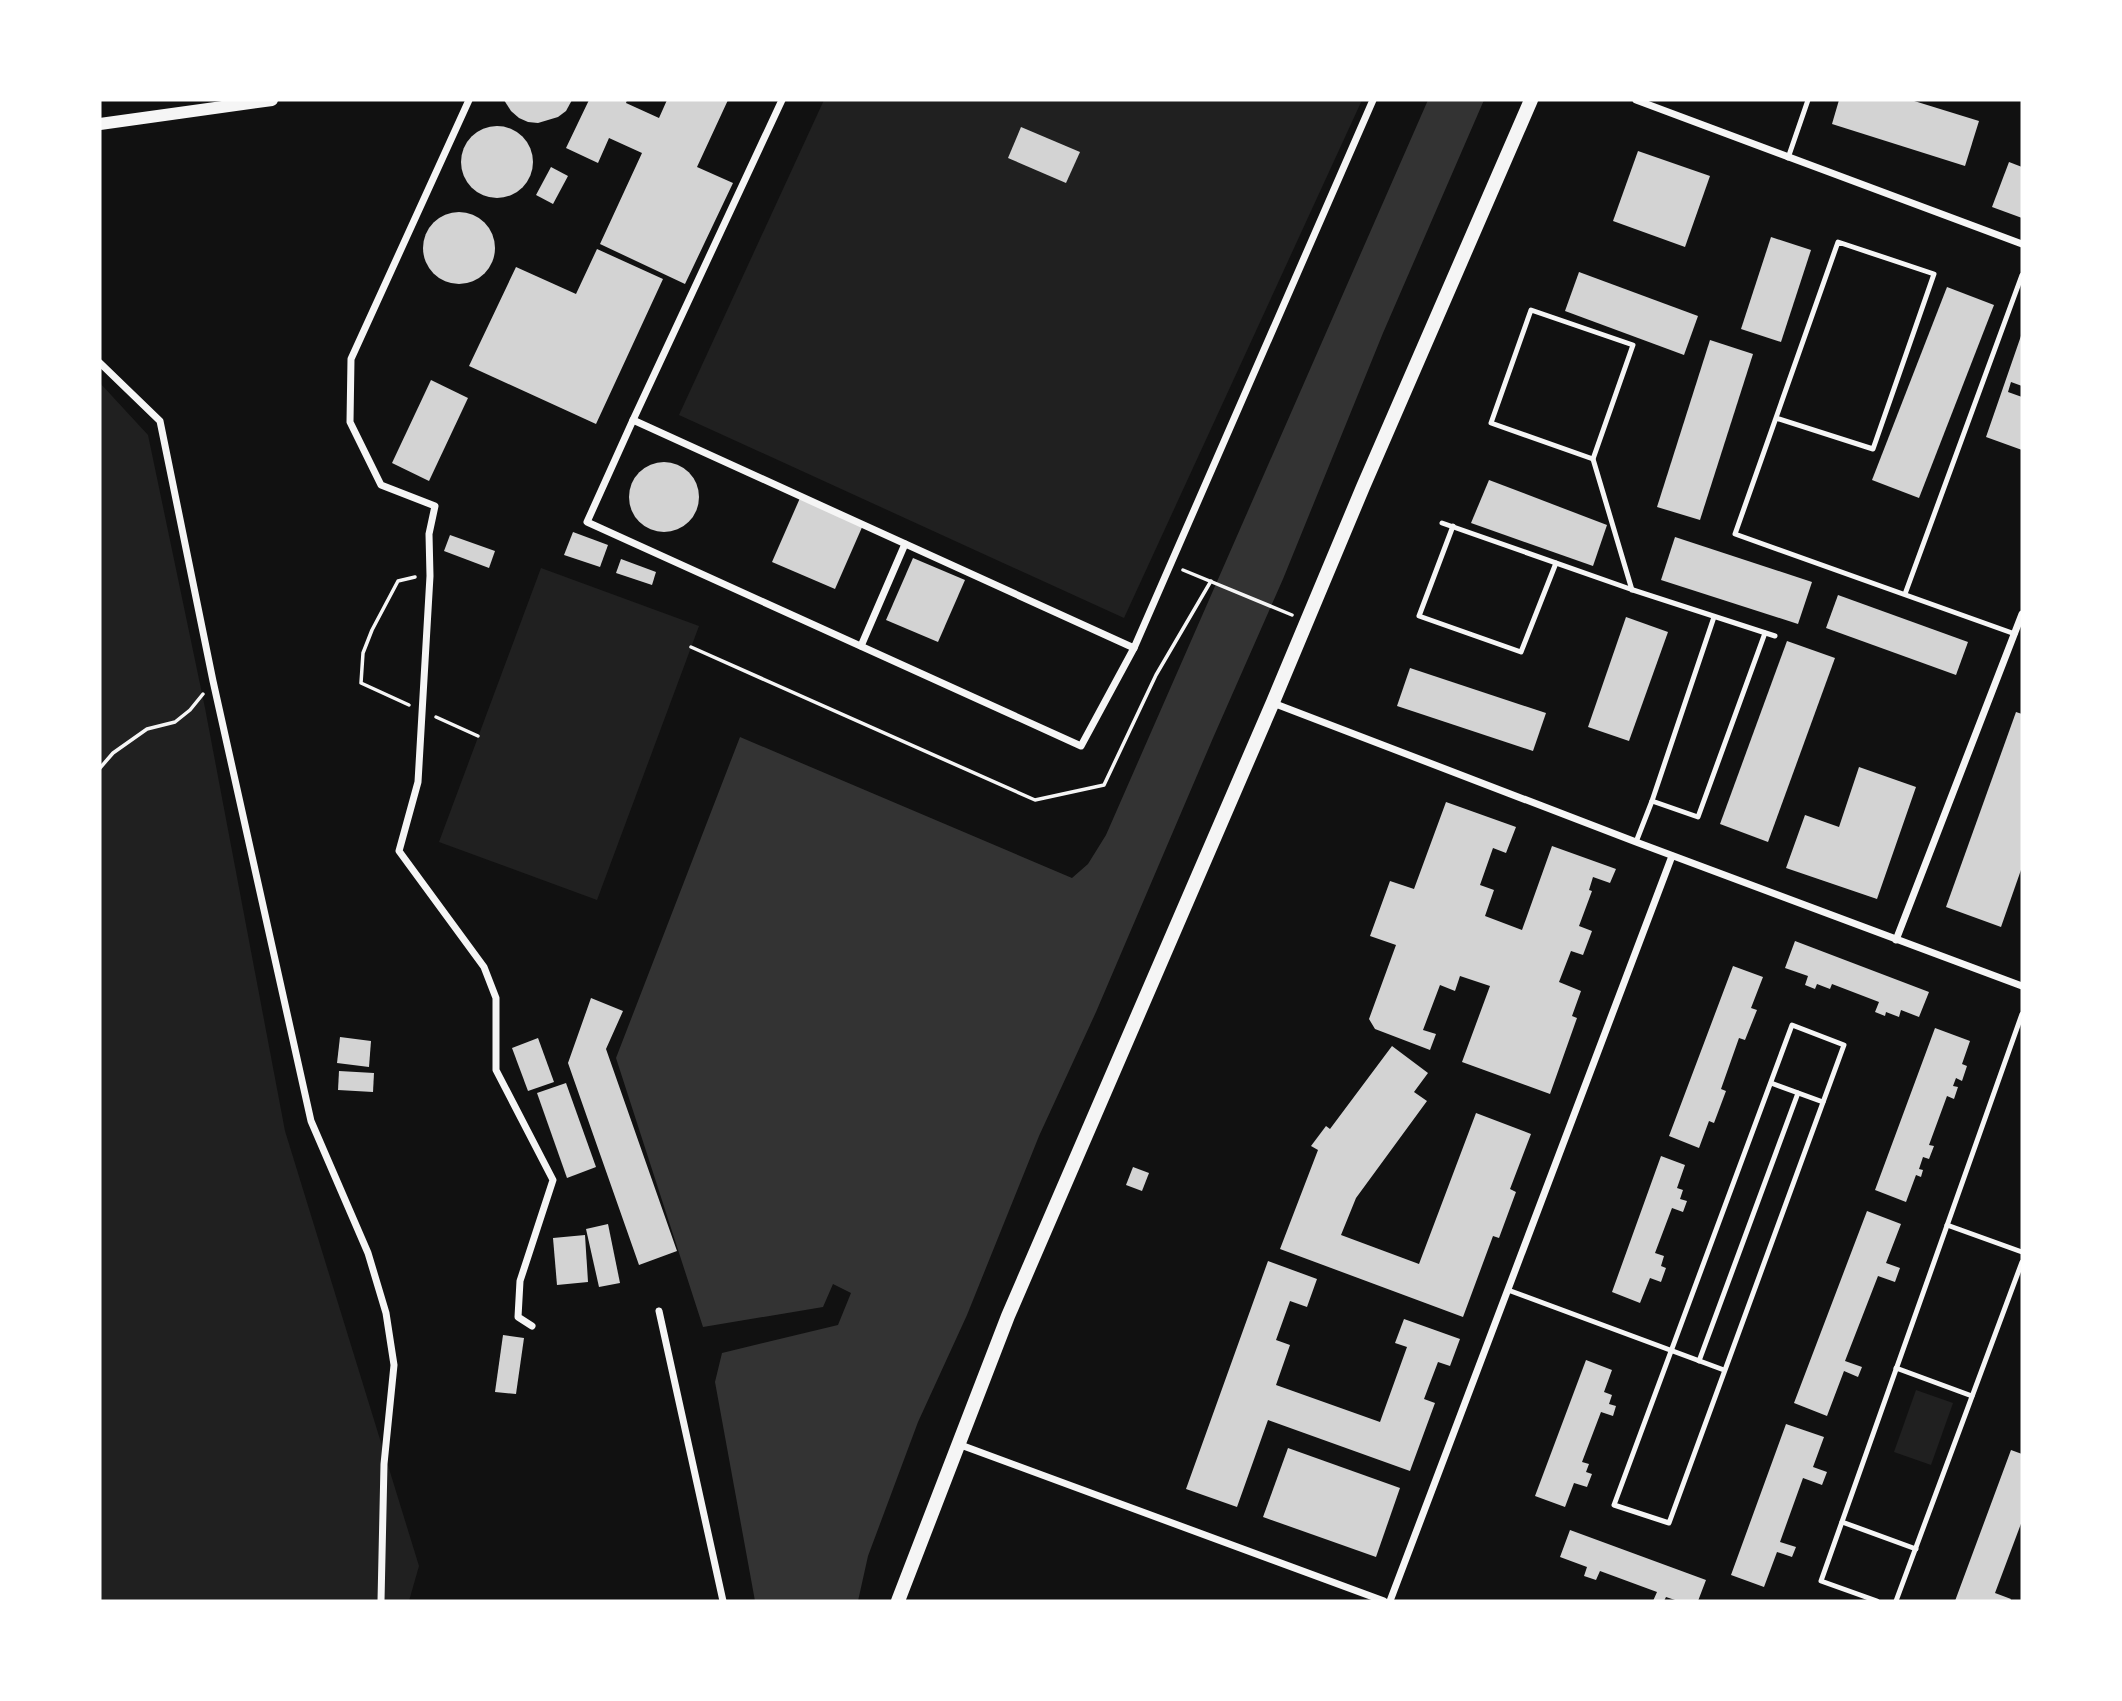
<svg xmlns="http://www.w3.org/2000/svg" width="2122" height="1701" viewBox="0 0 2122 1701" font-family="'Roboto Condensed',sans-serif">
	<rect width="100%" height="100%" fill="#111"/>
	<g fill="#202020">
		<path d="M824,100h538l-238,518 -445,-203z"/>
		<path d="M100,383l48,52 57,273 80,423 134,435 -10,35h-309z"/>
		<path d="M541,568l158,58 -102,274 -158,-58z"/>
		<path d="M1916,1390l37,13 -22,62 -37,-13z"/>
	</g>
	<path fill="#333" d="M1428,100h56l-101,233 -100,246 -70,159 -117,274 -57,124 -72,179 -49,107 -50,134 -10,45h-103l-40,-219 7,-29 116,-28 13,-32 -18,-9 -10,23 -120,20 -87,-269 124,-321 332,141 16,-14 18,-29z"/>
	<g fill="#d3d3d3">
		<path d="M504,100h68l-6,11 -8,6 -20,6 -10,-1 -9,-4 -8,-7z"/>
		<path d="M589,100h38l-1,3 33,15 8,-18h61l-31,67 36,16 -48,101 -85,-40 42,-91 -33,-15 -11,25 -32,-15z"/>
		<path d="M1839,100h72l68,21 -14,45 -133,-42z"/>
		<circle cx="497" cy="162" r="36"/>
		<path d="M1021,127l59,25 -14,31 -58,-25z"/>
		<path d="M1638,151l72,25 -25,71 -72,-26z"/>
		<path d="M2009,162l13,5v51l-30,-11z"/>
		<path d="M551,167l17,9 -15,28 -17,-9z"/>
		<circle cx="459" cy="248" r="36"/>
		<path d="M1771,237l40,13 -30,92 -40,-13z"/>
		<path d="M597,249l66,30 -67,145 -127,-58 47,-99 60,27z"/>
		<path d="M1579,272l119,44 -14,39 -119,-44z"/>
		<path d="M1947,287l47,18 -75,193 -47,-18z"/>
		<path d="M2022,333v53l-11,-4 -3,10 14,5v53l-36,-13z"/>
		<path d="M1710,340l43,14 -53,166 -43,-13z"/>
		<path d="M431,380l37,18 -39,83 -37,-18z"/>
		<circle cx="664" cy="497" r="35"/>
		<path d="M1489,480l118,45 -14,41 -122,-43z"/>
		<path d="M800,498l63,27 -28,64 -63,-27z"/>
		<path d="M573,532l35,13 -8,22 -36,-12z"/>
		<path d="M450,535l45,16 -6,17 -45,-17z"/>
		<path d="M1675,537l137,45 -14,42 -137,-44z"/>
		<path d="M913,558l52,22 -27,62 -52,-22z"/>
		<path d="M621,559l35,13 -4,13 -36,-12z"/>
		<path d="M1838,595l130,47 -12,33 -130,-47z"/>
		<path d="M1626,617l42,15 -39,109 -41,-14z"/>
		<path d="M1787,641l48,17 -67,184 -48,-18z"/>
		<path d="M1410,668l136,45 -13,38 -136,-45z"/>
		<path d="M2016,712l6,2v153l-21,60 -55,-20z"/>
		<path d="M1859,767l57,20 -39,112 -91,-31 19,-53 34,12z"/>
		<path d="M1446,802l70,25 -10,26 -13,-5 -13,37 14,5 -9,26 37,14 30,-84 64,23 -6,14 -17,-6 -4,13 3,1 -13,35 13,5 -9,24 -12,-4 -12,31 22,9 -9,25 5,2 -27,76 -88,-32 28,-76 -30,-10 -5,15 -15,-6 -17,45 13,4 -6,16 -55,-21 -6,-10 27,-74 -26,-9 20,-55 24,8z"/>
		<path d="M1795,941l134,51 -10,25 -18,-7 -2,7 -13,-5 -1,4 -10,-4 4,-10 -47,-18 -2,5 -13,-5 -2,5 -10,-4 3,-9 -23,-8z"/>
		<path d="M1733,966l30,11 -12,31 6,2 -12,30 -6,-2 -18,51 5,2 -12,32 -5,-2 -10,27 -30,-12z"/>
		<path d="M591,998l32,13 -17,38 71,202 -38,14 -71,-202z"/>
		<path d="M1935,1028l35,13 -8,23 5,2 -5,15 -6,-3 -3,8 5,1 -4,12 -7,-3 -18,49 5,1 -5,13 -6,-2 -4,12 4,1 -2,7 -5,-2 -10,27 -31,-12z"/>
		<path d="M340,1037l31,4 -2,26 -32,-4z"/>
		<path d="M538,1038l16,44 -26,9 -16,-43z"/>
		<path d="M1392,1046l36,27 -14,19 13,9 -71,97 -15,37 78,29 57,-151 55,21 -21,55 6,3 -17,46 -6,-2 -30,81 -183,-68 38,-99 -7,-4 15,-20 4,3z"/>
		<path d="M339,1071l35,2 -1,19 -35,-2z"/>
		<path d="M566,1083l30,84 -29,11 -30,-85z"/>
		<path d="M1661,1156l24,9 -8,23 6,2 -3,9 7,2 -4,11 -11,-4 -17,45 9,3 -3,10 5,2 -5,14 -11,-4 -10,25 -28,-11z"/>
		<path d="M1133,1167l16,6 -7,18 -16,-6z"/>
		<path d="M1867,1211l34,13 -15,39 14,5 -5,14 -17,-6 -33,85 17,6 -4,10 -14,-6 -17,45 -33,-13z"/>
		<path d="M608,1224l12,59 -21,4 -13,-58z"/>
		<path d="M585,1235l3,47 -31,3 -4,-47z"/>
		<path d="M1268,1261l49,18 -10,28 -17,-6 -14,39 14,5 -14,40 104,37 27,-75 -12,-4 9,-24 56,20 -10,27 -12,-4 -8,21 -6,16 11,4 -25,68 -142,-51 -31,87 -51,-18z"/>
		<path d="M503,1335l21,3 -8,56 -21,-2z"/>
		<path d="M1586,1360l26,10 -8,22 8,3 -3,9 7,2 -3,10 -12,-4 -19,50 7,2 -3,8 6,2 -5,13 -13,-4 -9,24 -30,-11z"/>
		<path d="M1786,1424l38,13 -11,30 14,5 -5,13 -19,-7 -23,64 16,5 -4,10 -15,-5 -13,35 -33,-12z"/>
		<path d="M1288,1448l112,40 -24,69 -113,-40z"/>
		<path d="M2011,1450l11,4v67l-27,72 16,6 -1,2h-55z"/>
		<path d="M1570,1530l136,50 -8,21h-20l-12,-4 -2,4h-11l4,-9 -57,-21 -4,9 -12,-4 3,-9 -27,-10z"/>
	</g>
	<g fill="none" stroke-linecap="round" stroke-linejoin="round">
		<g stroke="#f5f5f5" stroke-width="3.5">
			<path d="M1183,570l109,45"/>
			<path d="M691,647l344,153 69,-15 52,-110 55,-94"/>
			<path d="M409,705l-48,-22 2,-30 9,-23 26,-49 17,-4"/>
			<path d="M436,717l42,19"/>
			<path d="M100,768l13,-15 34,-24 28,-7 15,-12 13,-16"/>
		</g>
		<g stroke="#f5f5f5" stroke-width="5">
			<path d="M1788,158l20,-58"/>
			<path d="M1531,310l102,35 -40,114 -102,-36z"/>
			<path d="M1776,418l97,31 61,-175 -96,-32 -103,292 280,100"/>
			<path d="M1593,459l39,131"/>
			<path d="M1442,523l191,67 142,46"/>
			<path d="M1453,526l-34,90 102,36 35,-89"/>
			<path d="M1905,594l117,-319"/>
			<path d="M1714,617l-62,184 46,16 67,-184"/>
			<path d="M1636,842l16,-41"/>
			<path d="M1792,1025l52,20 -175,478 -55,-18z"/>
			<path d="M1771,1083l52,19"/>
			<path d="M1947,1225l75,27"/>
			<path d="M1508,1290l216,80"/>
			<path d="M1699,1361l99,-268"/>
			<path d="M1896,1368l76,28"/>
			<path d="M1842,1522l74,27"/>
			<path d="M1877,1601l-56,-20 201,-567"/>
			<path d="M1896,1601l126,-339"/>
		</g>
		<g stroke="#f5f5f5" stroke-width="7">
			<path d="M469,100l-118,259 -1,63 31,63 54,21 -6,28 1,42 -12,206 -19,69 85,116 12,31v72l57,110 -33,101 -2,36 14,9"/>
			<path d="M782,100l-149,320 501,228 239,-548"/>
			<path d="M1636,100c128,49 258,95 386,144"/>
			<path d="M100,363l60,58 53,260 98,440 57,132 18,60 8,52 -10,99 -3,137"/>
			<path d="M633,420l-46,102 494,224 53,-98"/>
			<path d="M861,646l44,-102"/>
			<path d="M1273,703l363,139 386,144"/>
			<path d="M1896,940l126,-326"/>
			<path d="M659,1311l64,290"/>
			<path d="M958,1444l426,157"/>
			<path d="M1390,1601l282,-745"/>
		</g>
		<path stroke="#f5f5f5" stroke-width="12" d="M100,124l172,-24"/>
		<path stroke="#f5f5f5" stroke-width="14" d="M898,1601l110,-285 265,-614 90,-215 168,-387"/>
	</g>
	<rect width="2122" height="1701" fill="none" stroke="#ffffff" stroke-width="203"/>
</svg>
